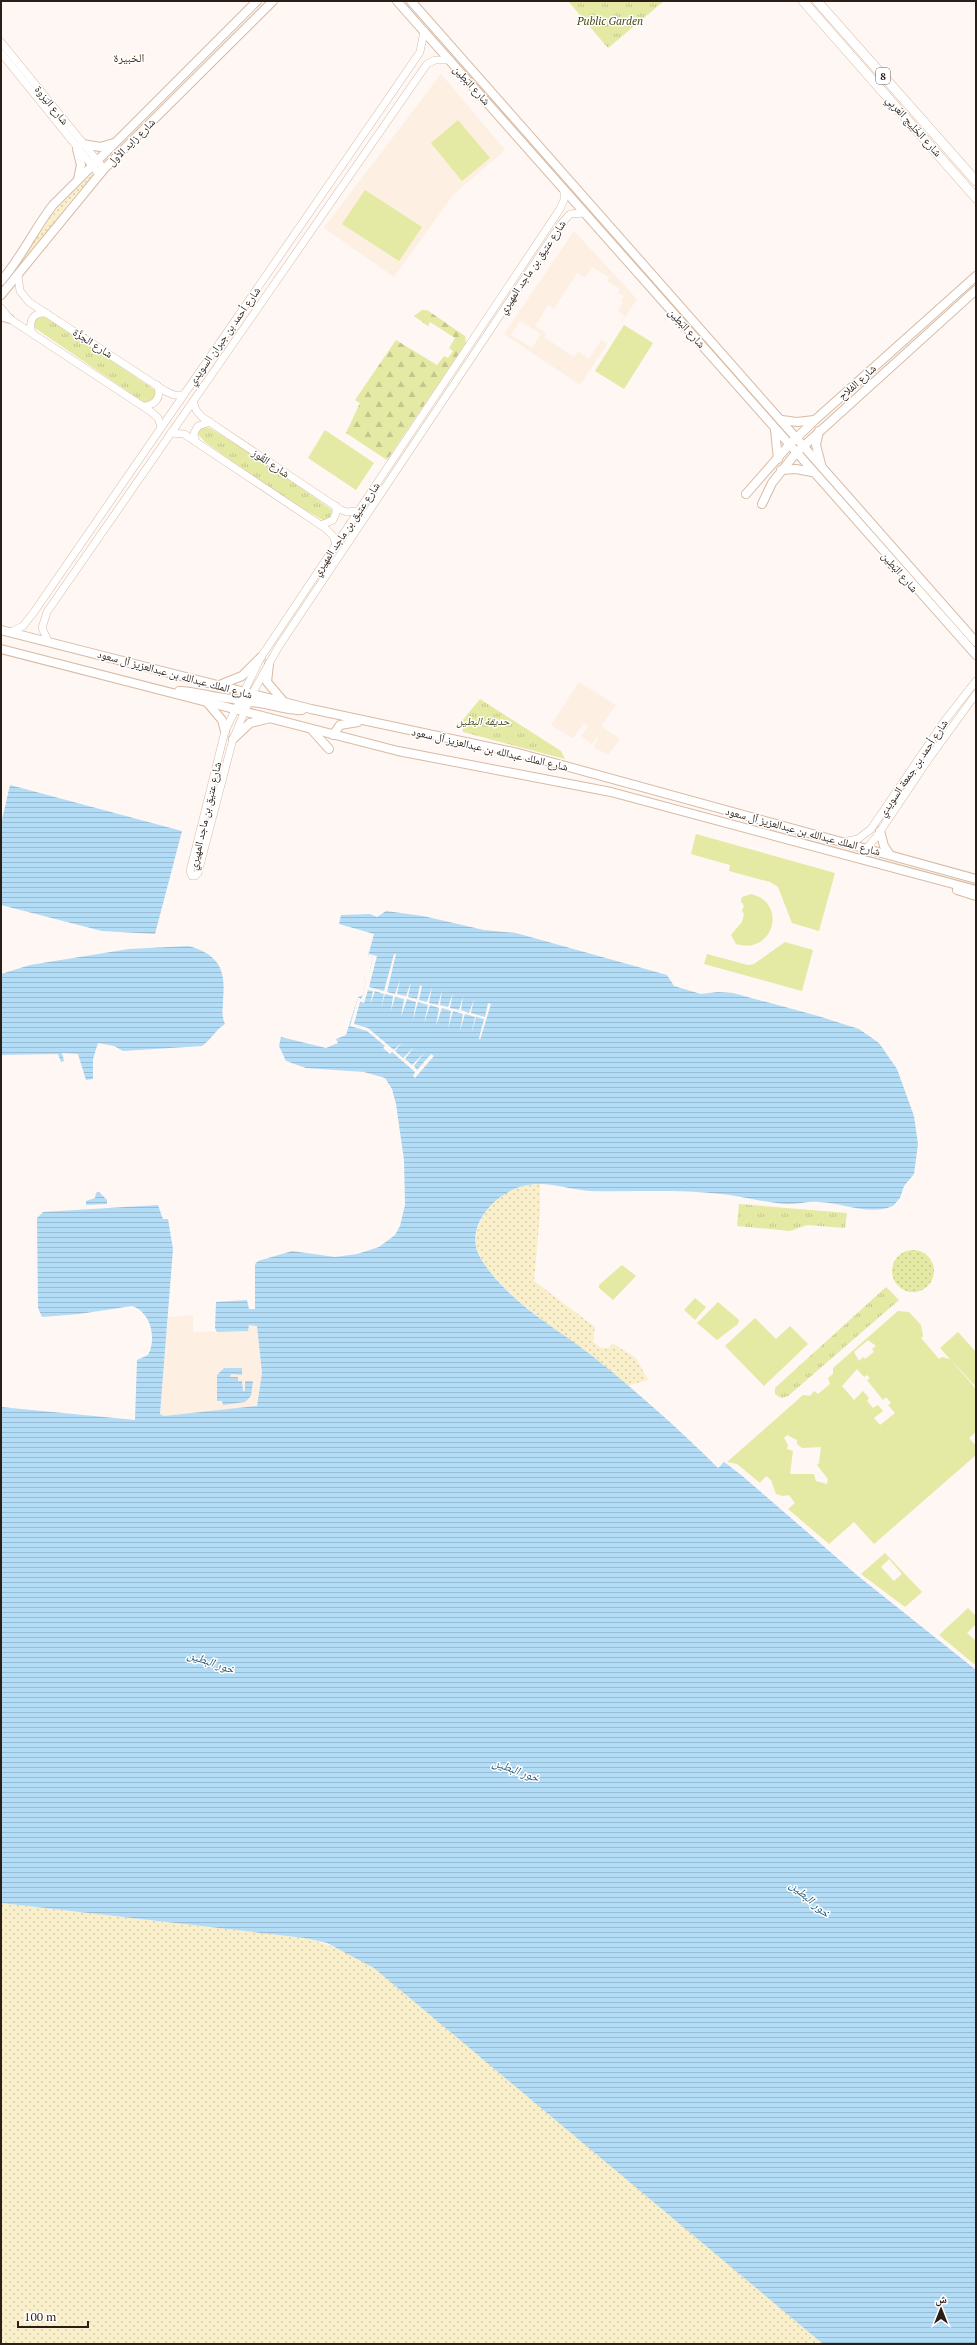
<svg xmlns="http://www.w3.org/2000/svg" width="977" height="2345" viewBox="0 0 977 2345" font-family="'PT Serif','Noto Naskh Arabic',serif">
	<defs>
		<pattern id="grass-dots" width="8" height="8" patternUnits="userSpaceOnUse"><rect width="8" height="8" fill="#e4e9a4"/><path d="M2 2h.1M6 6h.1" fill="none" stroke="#c4c78c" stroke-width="1.8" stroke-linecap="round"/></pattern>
		<pattern id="forest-firs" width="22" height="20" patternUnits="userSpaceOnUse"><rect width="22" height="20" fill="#e4e9a4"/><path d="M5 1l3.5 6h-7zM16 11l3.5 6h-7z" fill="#c4c78c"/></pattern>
		<pattern id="sand-dots" width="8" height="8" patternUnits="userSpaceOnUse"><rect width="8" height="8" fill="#f9efca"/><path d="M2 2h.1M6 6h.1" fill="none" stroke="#d6ccad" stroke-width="1.8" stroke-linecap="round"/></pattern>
		<pattern id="park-tufts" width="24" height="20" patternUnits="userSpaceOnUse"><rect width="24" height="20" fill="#e4e9a4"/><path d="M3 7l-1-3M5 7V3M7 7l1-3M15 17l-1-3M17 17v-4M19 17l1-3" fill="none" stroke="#c4c78c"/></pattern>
		<pattern id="water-rules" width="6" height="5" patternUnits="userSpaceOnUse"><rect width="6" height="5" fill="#b3dcf6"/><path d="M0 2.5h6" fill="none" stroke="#9abcd2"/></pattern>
	</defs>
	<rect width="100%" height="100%" fill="#fef7f3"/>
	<g fill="#feefe3" fill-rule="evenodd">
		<path d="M441,74l64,76 -52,45 -59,82 -70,-49z"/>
		<path d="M574,231l63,68 -57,86 -76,-51zM592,267l17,10 -2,4 13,8 -2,4 6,3 -3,5 2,2 -5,8 7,5 -18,28 -6,-4 -12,19 -11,-8 -4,6 -30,-20 2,-4 -11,-7 13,-21 6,4 23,-36 8,5zM520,321l21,13 -9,14 -21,-13z"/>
		<path d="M579,682l37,23 -15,21 19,13 -12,16 -14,-8 4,-8 -2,-1 -4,6 -11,-8 7,-9 -4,-4 -11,15 -22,-13z"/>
		<path d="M193,1315v17l55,-1 1,-6 8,1 5,47 -5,34 -93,9 -4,-2 8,-97z"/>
	</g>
	<circle fill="url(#grass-dots)" cx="913" cy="1271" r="21"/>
	<path fill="url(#forest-firs)" d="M422,310h5l38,26 1,7 -79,117 -41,-27 14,-30 -5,-3 41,-60 41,25 7,-9 4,2 5,-7 -4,-3 6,-10 -25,-16 -2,4 -14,-10z"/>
	<g fill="url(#sand-dots)">
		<path d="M92,174l1,1 -18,20 -74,97v-4c18,-20 29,-45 46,-66 13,-18 29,-33 45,-48z"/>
		<path d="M540,1184v29l-6,68 61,46 -2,15 8,6h9l2,-5 24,15 12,22 -21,6c-12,-11 -24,-22 -37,-32 -31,-22 -99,-67 -112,-102 -5,-13 0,-29 8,-40 11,-19 32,-27 54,-28z"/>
		<path d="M1,1903l304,35c26,6 47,17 69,29l449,377h-822z"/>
	</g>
	<g fill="url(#park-tufts)">
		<path d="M568,1h96l-56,47z"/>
		<path d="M45,316l110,74 2,7 -11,7 -111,-76 -1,-10z"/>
		<path d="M203,427l7,1 57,36 65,46 3,5 -9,7 -53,-31 -68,-49 -8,-9z"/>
		<path d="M480,699l81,52 4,8 -102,-27 -1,-11z"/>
		<path d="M739,1204l108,9 -2,15 -38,-3 -17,6 -53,-5z"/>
		<path d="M886,1287l13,13 -111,96 -7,2 -6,-4v-6z"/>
	</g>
	<g fill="#e4e9a4" fill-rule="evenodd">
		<path d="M458,120l32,38 -28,23 -31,-38z"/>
		<path d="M365,190l57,37 -23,34 -57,-37z"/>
		<path d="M624,325l29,18 -29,46 -29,-18z"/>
		<path d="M325,430l49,33 -18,27 -48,-32z"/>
		<path d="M696,834l139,39 -16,58 -27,-8 -14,-36 -8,-5 -41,-11 1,-6 -39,-11z"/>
		<path d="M751,894c37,9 23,61 -15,50l-5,-9 11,-13 2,-8 -2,-3 2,-5 -3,-5 1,-4z"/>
		<path d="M785,942l28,8 -11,41 -98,-27 3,-10 41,11 6,-1z"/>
		<path d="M622,1265l14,11 -23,24 -14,-12v-3z"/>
		<path d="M695,1298l11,9 -11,13 -11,-10z"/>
		<path d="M718,1302l21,18 -1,4 -21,16 -20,-17z"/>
		<path d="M898,1311l11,1 12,13 2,11 -2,2 18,21 3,-2 8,2 26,30v43l-7,6 5,6 2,-1v12l-102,89 -20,-22 -25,22 -41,-35 7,-6 -6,-8 -6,1 -7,-2 -5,-14 -5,-4 -6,7 -23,-19 -10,-2 76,-67 7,1 4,-5 4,3 12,-10 -2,-6 5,-4v-6zM868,1340l8,6 -4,3 2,3 -9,7 -2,-2 -4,4 -5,-9zM857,1369l7,8 3,-2 3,3 -3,2 16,20 3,-3 5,6 -3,2 7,8 -15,12 -6,-7 9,-7 -5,-6 -5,3 -6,-7 2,-3 -6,-7 -9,9 -12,-14zM787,1435l10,5v4l5,4 19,-1 -2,16 -2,2 11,14 -1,5 -11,-3 -2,-7h-24l3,-23 -6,-2 1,-4 -4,-7z"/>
		<path d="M755,1318l21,21 14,-13 18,18 -44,42 -39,-40z"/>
		<path d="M958,1332l18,20v35l-36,-39z"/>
		<path d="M885,1553l37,39 -17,15 -44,-33zM889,1559l13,15 -8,7 -13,-14z"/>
		<path d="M968,1608l8,8v8l-9,9 9,8v21l-2,2 -35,-29z"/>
	</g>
	<g fill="url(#water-rules)">
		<path d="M10,785l172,46 -27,103 -53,-3 -101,-26v-81z"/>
		<path d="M386,911l37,5 61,14 32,3 151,42 7,11 27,8 17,-2 15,1 85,23 41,13 20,14 18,26 17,47 4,28 -4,30 -10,12 -4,12 -7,8c-24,10 -49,-3 -74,-4 -12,-1 -23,3 -35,2 -21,-2 -42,-8 -63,-10 -43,-5 -87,-2 -130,-3 -21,-1 -42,-10 -63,-6 -30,4 -67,42 -47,74 26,42 72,67 110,96 43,34 88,74 127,113l6,-6 16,12 118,102 118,94v674h-153l-449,-376 -47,-25 -22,-5 -304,-35v-496l134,13 2,-60 11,-5c9,-16 3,-43 -16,-49l-53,8 -37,3 -4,-9 -1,-90 6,-6 115,-7 5,14h5l5,30 -13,165 4,2 93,-10 5,-33 -5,-47 -8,-1 -1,6 -31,1 -2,-4 1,-26 31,-2 2,9h6v-45l3,-3 34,-10 43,6 22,-3 22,-7 16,-12 5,-9 5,-21 -1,-45 -8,-56 -4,-15 -7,-11 -21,-6 -58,-4 -20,-7 -7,-15 2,-9 45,11 12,-5 -2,-4 10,-4 12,-38 5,-2 3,-13 -3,-1 3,-8h3l4,-15 -5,-2 6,-22 -35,-10 2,-9 29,-1 7,3z"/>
		<path d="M189,946c30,9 37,23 34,54 0,10 -2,15 2,24 -10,6 -13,15 -23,22l-79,5 -9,-5 -16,-3 -5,16v20l-7,1 -8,-26 -16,-1 2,8 -3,1 -3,-8 -57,1v-81l29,-9 99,-16z"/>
		<path d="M99,1192l8,8v4l-21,1v-4l9,-3 1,-5z"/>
		<path d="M224,1368h18v7l-11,-1 -1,3h8v4h4l1,10h2v-10h8l-2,15 -6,6 -22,3 -1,-4h-5v-26z"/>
	</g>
	<path fill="#fef7f3" d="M369,954l8,2 -8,31 15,4 10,-37h2l-9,38 8,2 5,-14 -3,14 9,2 5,-14 -3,15 9,2 3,-14 2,1 -3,14 8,2 5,-15 -3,16 9,2 4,-15 -2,15 8,2 5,-14 -3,15 9,2 4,-14 -2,14 8,3 5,-14 -3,14 14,4 3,-14 3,1 -11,36 -1,-2 5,-19 -8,-2 -5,18 4,-18 -10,-3 -5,17 3,-17 -10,-3 -5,18 3,-18 -9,-3 -6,18 3,-18 -9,-3 -6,18 4,-18 -10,-3 -5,18 3,-18 -9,-3 -6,18 3,-18 -9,-2 -4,14 2,-15 -8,-2 -4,14 3,-14 -9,-3 -5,14 3,-14 -5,-1 -4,13 -4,-1 -6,22 14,4 26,22 8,-8 -7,9 8,7 11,-11 -9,12 7,6 13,-13 -11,14 3,4 14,-16 3,2 -19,22 -2,-2 2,-4 -23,-20 -2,2 -7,-6 2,-2 -18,-15 -17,-5 8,-29 3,2 2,-4 3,-13 -3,-1 3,-8h3l4,-15 -5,-2z"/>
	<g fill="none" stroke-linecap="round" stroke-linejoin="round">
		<defs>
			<g id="tertiary">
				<path d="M1,42l103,127"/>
				<path d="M1,53l98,121"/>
				<path d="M564,190v10l-4,9 -299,448 -36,74 -35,140 2,5h3l3,-3 35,-134 19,-45 27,-48 282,-422 9,-10 15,-1"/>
				<path d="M18,276l2,15 9,11 136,89 9,4h9"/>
				<path d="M1,308l9,11 140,92 8,7 3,9"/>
				<path d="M32,333c-4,-12 1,-21 14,-20"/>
				<path d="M193,401l3,9 6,7 139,93 6,2 10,-1"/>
				<path d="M143,406c13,0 19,-10 14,-21"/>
				<path d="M171,433l13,1 141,94 8,8 3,8"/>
				<path d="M195,441l-1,-8 4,-7 12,-4"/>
				<path d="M321,525l12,-5 3,-7v-7"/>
				<path d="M11,632l12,-6 11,-14 360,-522 26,-38 4,-21"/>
				<path d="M48,641l-6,-13 5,-16 380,-548 8,-4h15"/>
				<path d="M843,842l15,-3 13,-10 72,-106 33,-42"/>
				<path d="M866,849l11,-13 51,-76 48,-66"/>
			</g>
			<g id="secondary">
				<path d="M397,1l579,654"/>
				<path d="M411,1l565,641"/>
				<path d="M83,144l17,3 14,-4"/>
				<path d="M77,149l4,16 -3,14"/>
				<path d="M1,281c21,-24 33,-52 52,-76l204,-204"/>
				<path d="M1,295l103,-126 169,-168"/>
				<path d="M1,316l9,3"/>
				<path d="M782,420l15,2 17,-2"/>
				<path d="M775,430l3,29"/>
				<path d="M819,431l-3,14 5,19"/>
				<path d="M781,470l15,-1 16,3"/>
				<path d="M746,494l43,-49 26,-25 161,-144"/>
				<path d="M762,504l10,-21 24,-30 180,-163"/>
				<path d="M1,630l310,79 207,44 458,126"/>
				<path d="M1,649l397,102 213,41 365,98"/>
				<path d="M269,664l-2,18 17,20"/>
				<path d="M222,684l20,-8 19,-19"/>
				<path d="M179,691c20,-1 58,16 73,3"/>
				<path d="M205,700l17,20 3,11"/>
				<path d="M241,704c15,-7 43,8 61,6"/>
				<path d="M312,730l17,19"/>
				<path d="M333,735l7,-10 18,-3"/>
				<path d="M233,739l17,-16 17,-4"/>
				<path d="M880,831l4,15 6,9"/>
				<path d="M957,890l19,6"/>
			</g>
			<g id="trunk">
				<path d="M803,1l173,197"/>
				<path d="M817,1l159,180"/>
			</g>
		</defs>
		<use href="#tertiary" stroke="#d9baa3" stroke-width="8"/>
		<use href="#secondary" stroke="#d9baa3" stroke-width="10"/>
		<use href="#trunk" stroke="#d9baa3" stroke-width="10"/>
		<use href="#tertiary" stroke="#fff" stroke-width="7"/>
		<use href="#secondary" stroke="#fff" stroke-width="8"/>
		<use href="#trunk" stroke="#fff" stroke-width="9"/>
	</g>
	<g text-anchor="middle" stroke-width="3" stroke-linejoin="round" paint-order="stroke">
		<rect fill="#fff" stroke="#6a625c" stroke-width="1" x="876" y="68" width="14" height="16" rx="3"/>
		<g font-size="10" font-weight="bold" fill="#2a1e16">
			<text x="883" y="80">8</text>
		</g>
		<g font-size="11" font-style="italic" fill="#44470f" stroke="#fff">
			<text x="610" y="25">Public Garden</text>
			<text x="483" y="725">حديقة البطين</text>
		</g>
		<g font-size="11" fill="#2a1e16" stroke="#fff">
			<text transform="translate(472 85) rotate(48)" y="4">شارع البَطِين</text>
			<text transform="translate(52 105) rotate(51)" y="4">شارع اليَزوة</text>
			<text transform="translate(914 126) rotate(48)" y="4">شارع الخَلِيج العَربِي</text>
			<text transform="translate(131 142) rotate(-45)" y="4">شارع زايد الأول</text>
			<text transform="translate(532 267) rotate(-56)" y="4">شارع عتيق بن ماجد المهيري</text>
			<text transform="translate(687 328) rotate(48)" y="4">شارع البَطِين</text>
			<text transform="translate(224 336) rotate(-55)" y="4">شارع أحمد بن جبران السويدي</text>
			<text transform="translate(93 343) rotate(33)" y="4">شارع الجَزَّة</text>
			<text transform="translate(857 382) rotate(-42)" y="4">شارع الفلاح</text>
			<text transform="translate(271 463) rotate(34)" y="4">شارع القُوز</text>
			<text transform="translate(346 529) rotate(-56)" y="4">شارع عتيق بن ماجد المهيري</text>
			<text transform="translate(900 572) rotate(49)" y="4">شارع البَطِين</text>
			<text transform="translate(175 674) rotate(15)" y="4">شارع الملك عبدالله بن عبدالعزيز آل سعود</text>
			<text transform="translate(490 749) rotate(13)" y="4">شارع الملك عبدالله بن عبدالعزيز آل سعود</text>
			<text transform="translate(913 768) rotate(-56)" y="4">شارع أحمد بن جمعة السويدي</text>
			<text transform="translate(205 816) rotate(-77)" y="4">شارع عتيق بن ماجد المهيري</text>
			<text transform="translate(803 831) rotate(15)" y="4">شارع الملك عبدالله بن عبدالعزيز آل سعود</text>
		</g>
		<g font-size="12" fill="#4a321e" stroke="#fff">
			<text x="129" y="62">الخبيرة</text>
		</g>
		<g font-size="12" font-style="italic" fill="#245a77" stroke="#fff">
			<text transform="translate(211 1662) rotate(19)" y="4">خور البطين</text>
			<text transform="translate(516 1770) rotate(20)" y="4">خور البطين</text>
			<text transform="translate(810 1899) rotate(41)" y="4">خور البطين</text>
		</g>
	</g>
	<rect width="977" height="2345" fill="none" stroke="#2a1e16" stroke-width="4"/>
	<g transform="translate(941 2309)" stroke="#ffffff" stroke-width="3" paint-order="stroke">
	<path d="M0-3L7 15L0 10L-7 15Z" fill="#2a1e16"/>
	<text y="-6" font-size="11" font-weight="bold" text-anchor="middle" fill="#2a1e16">ش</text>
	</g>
	<path d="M18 2321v6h70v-6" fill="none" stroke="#2a1e16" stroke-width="2"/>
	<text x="24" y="2321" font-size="12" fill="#2a1e16" stroke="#ffffff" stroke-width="3" paint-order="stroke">100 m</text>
</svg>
